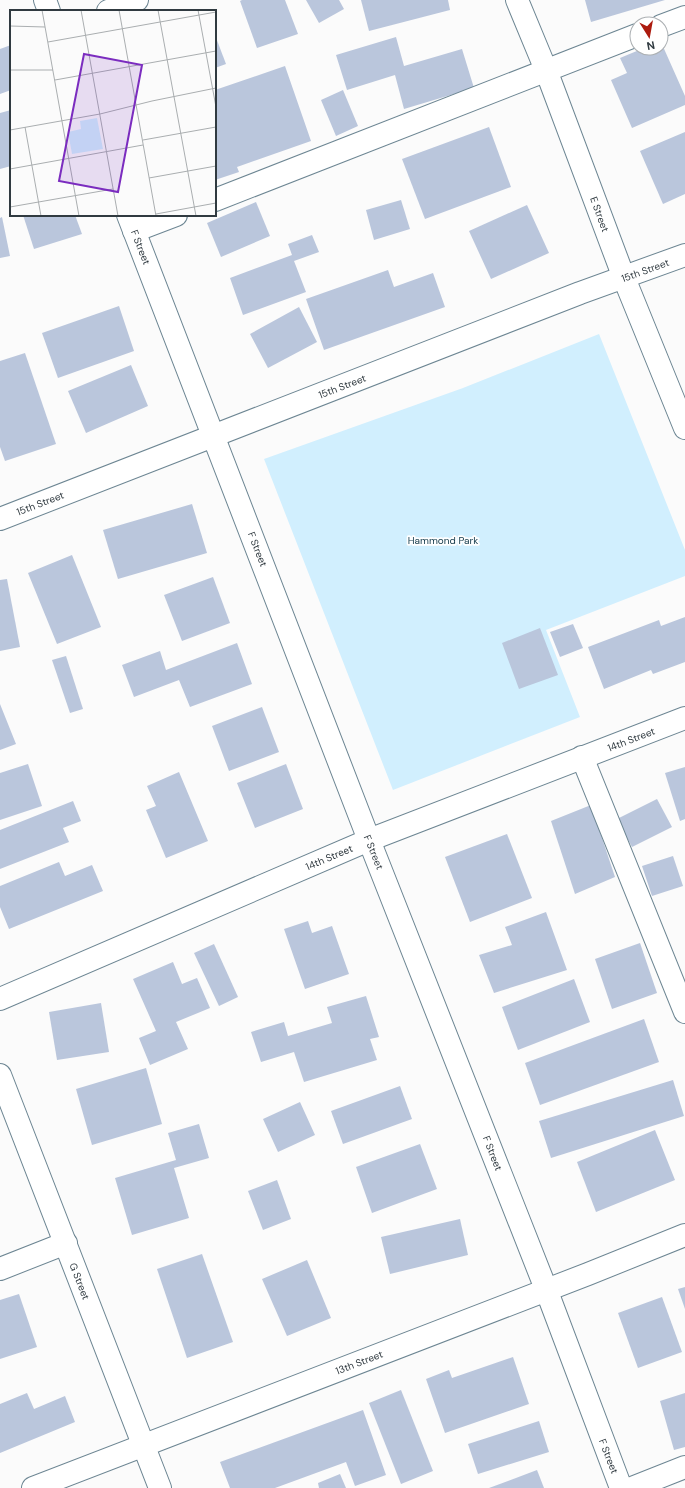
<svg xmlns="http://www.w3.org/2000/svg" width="685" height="1488" viewBox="0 0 685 1488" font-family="'DM Sans',sans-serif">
	<rect width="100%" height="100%" fill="#fbfbfb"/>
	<path fill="#d1effe" d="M599,334l86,216v26l-139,54 34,87 -187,73 -129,-331 199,-71z"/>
	<g fill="#bac6dc">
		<path d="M242,0h43l13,34 -41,14 -17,-47z"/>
		<path d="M306,0h33l5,9 -25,14z"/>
		<path d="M361,0h87l2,10 -81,21z"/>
		<path d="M585,0h80l-74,22z"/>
		<path d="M215,35l11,29 -11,4z"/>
		<path d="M396,37l8,29 58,-17 12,39 -70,21 -9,-34 -48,15 -11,-35z"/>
		<path d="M661,42l24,54v9l-53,23 -21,-48 16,-7 -7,-15 24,-10h17z"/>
		<path d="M11,45v45l-11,4v-45z"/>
		<path d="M285,66l26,75 -74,26 2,5 -24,8v-90z"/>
		<path d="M343,90l15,36 -22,10 -15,-36z"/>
		<path d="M11,110v56l-11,3v-56z"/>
		<path d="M489,127l22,60 -86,32 -23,-60z"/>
		<path d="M685,132v62l-22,10 -23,-53z"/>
		<path d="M401,200l9,29 -36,11 -8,-30z"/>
		<path d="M256,202l14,34 -49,21 -14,-34z"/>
		<path d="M527,205l22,48 -58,26 -22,-48z"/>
		<path d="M23,215h52l7,19 -48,15z"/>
		<path d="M2,217l8,39 -10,2v-40z"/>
		<path d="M312,235l7,17 -25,9 12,31 -63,23 -13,-37 62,-23 -4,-11z"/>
		<path d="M388,270l6,17 39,-14 12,34 -121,43 -18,-51z"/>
		<path d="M119,306l15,45 -76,27 -16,-45z"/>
		<path d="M299,307l18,35 -49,26 -18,-34z"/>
		<path d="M25,353l31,91 -51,17 -5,-14v-86z"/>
		<path d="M131,365l17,41 -62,27 -18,-42z"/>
		<path d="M192,504l15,49 -89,26 -15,-49z"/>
		<path d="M72,555l29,72 -44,17 -29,-71z"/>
		<path d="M213,577l17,46 -48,18 -18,-46z"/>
		<path d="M7,579l13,68 -20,4v-71z"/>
		<path d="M685,617v45l-32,12 -2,-4 -47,19 -16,-42 71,-27 2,6z"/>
		<path d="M573,624l10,24 -23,9 -10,-25z"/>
		<path d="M540,628l18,47 -39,14 -17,-46z"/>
		<path d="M237,643l15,41 -62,23 -11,-27 -45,17 -12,-32 38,-14 6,19z"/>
		<path d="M66,656l17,53 -13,4 -18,-53z"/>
		<path d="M0,704l16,40 -16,6z"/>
		<path d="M262,707l17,45 -50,19 -17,-45z"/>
		<path d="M28,764l14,42 -42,14v-47z"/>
		<path d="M286,764l17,45 -48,19 -18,-45z"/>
		<path d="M685,767v52l-5,2 -15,-48z"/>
		<path d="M179,772l29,69 -42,17 -20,-48 10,-4 -9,-20z"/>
		<path d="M657,799l15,28 -40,20 -15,-28z"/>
		<path d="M73,801l8,20 -18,7 6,14 -69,27v-39z"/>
		<path d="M591,805l24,72 -40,17 -24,-73z"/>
		<path d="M507,834l25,64 -62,24 -25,-65z"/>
		<path d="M673,856l10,30 -31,10 -10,-30z"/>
		<path d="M59,862l6,14 27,-11 11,26 -94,38 -9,-22v-21z"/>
		<path d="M546,912l21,58 -73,23 -15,-38 33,-10 -7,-18z"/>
		<path d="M308,921l4,12 20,-7 17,48 -44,15 -21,-60z"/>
		<path d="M640,943l17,50 -45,16 -17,-50z"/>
		<path d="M214,944l24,53 -19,9 -25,-53z"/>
		<path d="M173,962l9,22 15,-6 13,30 -34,14 12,27 -38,16 -11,-27 17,-7 -23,-52z"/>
		<path d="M574,979l16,43 -72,28 -16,-43z"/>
		<path d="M366,996l13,41 -9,2 7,21 -73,22 -10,-30 -33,10 -10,-30 33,-10 4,14 44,-13 -5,-16z"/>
		<path d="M101,1003l8,49 -52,8 -8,-48z"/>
		<path d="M644,1019l15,43 -119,43 -15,-42z"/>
		<path d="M146,1068l16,56 -70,21 -16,-56z"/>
		<path d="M673,1080l11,36 -133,42 -12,-37z"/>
		<path d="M400,1086l12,33 -69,25 -12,-33z"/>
		<path d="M300,1102l15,33 -37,17 -15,-33z"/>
		<path d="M199,1124l10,34 -35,10 15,50 -57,17 -17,-57 61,-18 -8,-27z"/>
		<path d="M655,1130l20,50 -79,32 -19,-50z"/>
		<path d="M420,1144l17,45 -65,24 -16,-46z"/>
		<path d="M277,1180l14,39 -28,11 -15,-39z"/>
		<path d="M460,1219l8,36 -78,19 -9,-37z"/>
		<path d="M202,1254l31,88 -46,16 -30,-89z"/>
		<path d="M307,1260l24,58 -44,18 -25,-57z"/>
		<path d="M685,1287v22l-7,-20z"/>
		<path d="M19,1294l18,53 -37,12v-59z"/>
		<path d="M662,1297l20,55 -44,16 -20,-55z"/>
		<path d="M513,1357l16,47 -84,29 -19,-54 23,-9 3,8z"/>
		<path d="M401,1390l32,81 -32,13 -32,-81z"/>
		<path d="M27,1393l7,16 31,-13 10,26 -75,31v-49z"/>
		<path d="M685,1393v54l-11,3 -14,-49z"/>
		<path d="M363,1410l23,65 -31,11 -9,-24 -71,26h-45l-10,-26z"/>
		<path d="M539,1421l10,31 -71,22 -10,-30z"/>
		<path d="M537,1470l7,18h-55z"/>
		<path d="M340,1474l6,14h-27l-1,-5z"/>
	</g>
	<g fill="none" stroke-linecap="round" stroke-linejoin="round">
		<defs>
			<g id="minor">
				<path d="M45,0l4,11"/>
				<path d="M517,0l29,70 78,208 61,150"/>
				<path d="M108,11l29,-11"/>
				<path d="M661,26l24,-9"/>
				<path d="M215,200l422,-165"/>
				<path d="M128,215l241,625 177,449 75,199"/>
				<path d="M134,231l42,-16"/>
				<path d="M0,519l580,-226 105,-38"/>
				<path d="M582,757l103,255"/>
				<path d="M0,999l369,-159 316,-122"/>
				<path d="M0,1075l160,413"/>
				<path d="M0,1269l66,-26"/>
				<path d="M33,1488l555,-214 97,-39"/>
				<path d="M632,1488l53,-21"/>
			</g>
		</defs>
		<use href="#minor" stroke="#6d8693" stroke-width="24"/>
		<use href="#minor" stroke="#fff" stroke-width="22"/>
	</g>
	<g text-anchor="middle" stroke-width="3.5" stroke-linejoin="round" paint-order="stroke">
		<g font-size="10" fill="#303a40" stroke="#fff">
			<text transform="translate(600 214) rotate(70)" y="4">E Street</text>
			<text transform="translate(141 247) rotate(69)" y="4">F Street</text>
			<text transform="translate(645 270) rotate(-20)" y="4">15th Street</text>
			<text transform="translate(342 386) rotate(-21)" y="4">15th Street</text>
			<text transform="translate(40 503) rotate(-21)" y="4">15th Street</text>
			<text transform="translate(258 549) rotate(69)" y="4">F Street</text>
			<text transform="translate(631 739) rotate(-21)" y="4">14th Street</text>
			<text transform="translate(374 852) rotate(68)" y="4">F Street</text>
			<text transform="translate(329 857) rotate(-23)" y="4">14th Street</text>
			<text transform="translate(493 1153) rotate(69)" y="4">F Street</text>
			<text transform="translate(80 1281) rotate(69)" y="4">G Street</text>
			<text transform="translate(359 1362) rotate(-21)" y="4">13th Street</text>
			<text transform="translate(609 1456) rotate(69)" y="4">F Street</text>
		</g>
		<g font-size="10" fill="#103748" stroke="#fff">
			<text x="443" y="544">Hammond Park</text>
		</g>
	</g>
	<g transform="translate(10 10)">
		<rect width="206" height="206" fill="#fbfbfb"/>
		<path d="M87,108l6,31 -31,5 -4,-22 13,-3 -1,-8z" fill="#d1effe"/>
		<path fill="none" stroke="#aaaeb0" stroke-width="1" d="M32,0l37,206M71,0l37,206M109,0l37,206M148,0l38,206M188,0l18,97M0,16l35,1M38,32l168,-30M0,60h43M45,70l161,-29M15,117l16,89M0,120l90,-16 52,-13 64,-13M133,130l73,-13M0,159l133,-24M139,168l67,-12M0,197l103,-18M146,204l60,-11"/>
		<path fill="#7b2cbf" fill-opacity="0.15" stroke="#7b2cbf" stroke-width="2" d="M74,44l58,11 -24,127 -59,-11z"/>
		<rect width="206" height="206" fill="none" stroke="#303a40" stroke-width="2"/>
	</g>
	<g transform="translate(649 36) rotate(169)"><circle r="19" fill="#ffffff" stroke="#acb0b3"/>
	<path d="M0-3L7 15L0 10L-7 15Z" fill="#ac1b0f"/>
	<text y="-6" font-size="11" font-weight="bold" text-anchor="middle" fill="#303a40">N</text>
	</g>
</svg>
